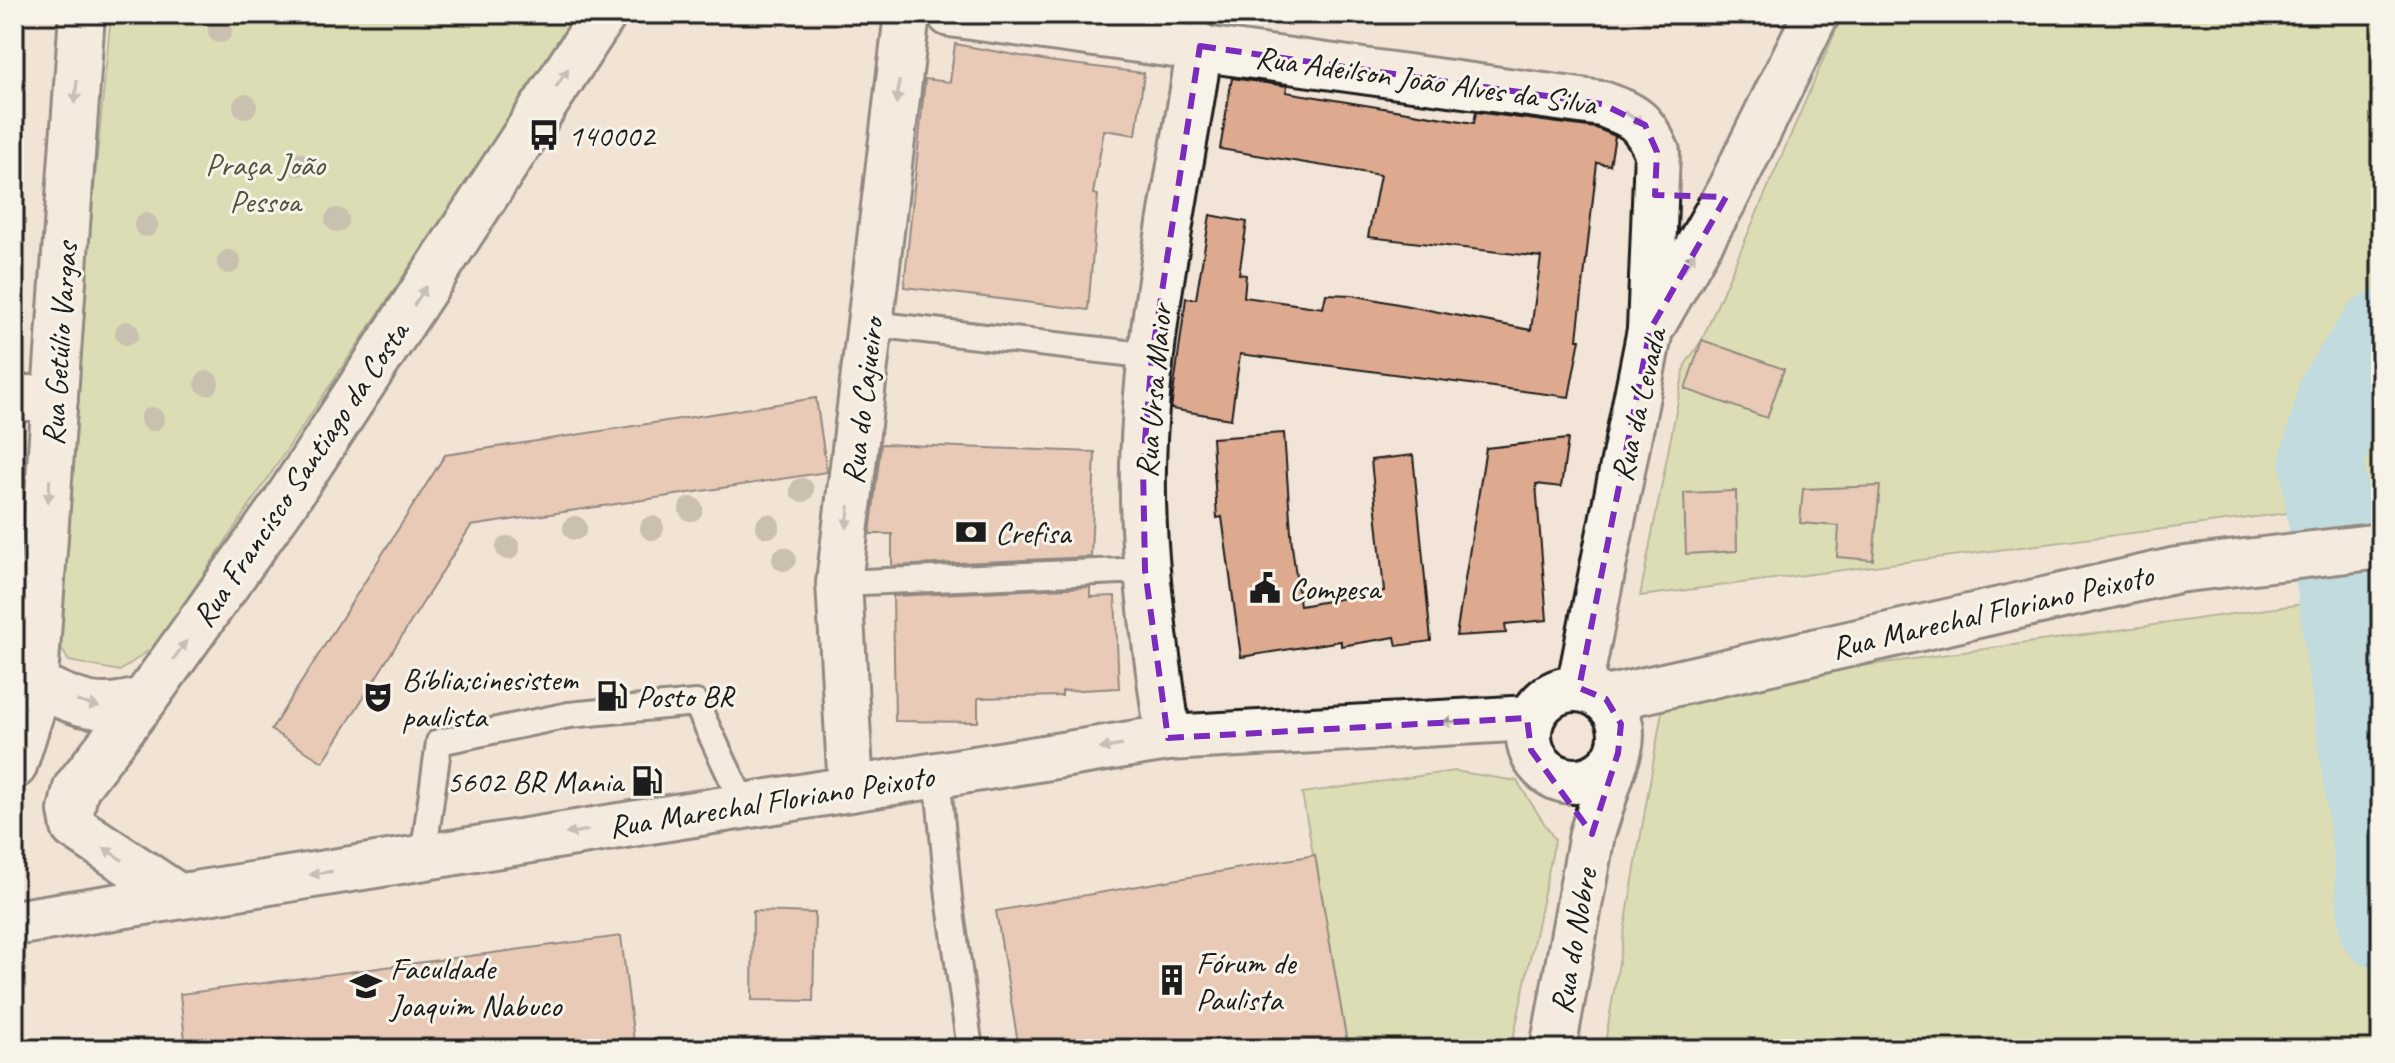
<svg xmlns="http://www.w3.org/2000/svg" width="2395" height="1063" viewBox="0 0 2395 1063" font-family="Caveat,sans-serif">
	<rect width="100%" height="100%" fill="#f2e4d6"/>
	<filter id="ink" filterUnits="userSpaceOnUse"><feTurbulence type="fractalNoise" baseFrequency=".0125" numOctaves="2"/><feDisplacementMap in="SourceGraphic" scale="16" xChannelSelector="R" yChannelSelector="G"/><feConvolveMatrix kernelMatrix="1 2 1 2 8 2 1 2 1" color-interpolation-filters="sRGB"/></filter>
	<g filter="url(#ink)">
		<g fill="#c1d68c" stroke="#6e7954" stroke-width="2">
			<path d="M111,14h468l-423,631 -36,26 -51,-10 -18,-30z"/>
			<path d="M1843,14h538v487l-741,95 45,-231 17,-25z"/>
			<path d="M2381,593v456h-777l61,-355z"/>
			<path d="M1454,771l63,10 38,59 -44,209h-163l-46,-256z"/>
		</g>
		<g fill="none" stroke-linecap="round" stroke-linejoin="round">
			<path stroke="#87d0e8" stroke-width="84" d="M2381,332l-41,61 -18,70 53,389 6,75"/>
		</g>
		<g fill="#ddaa90" stroke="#1c1c1c" stroke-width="2">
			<path d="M955,44l93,17 96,12 -8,62 -32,-5 -11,64 5,1 -10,115 -184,-23 21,-208 25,3z"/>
			<path d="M1232,78l55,8 -1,6 188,31 2,-11 120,16 19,8 -5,29 -13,-2 -20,176h3l-11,58 -329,-43 -9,65 -60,-10 15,-111 10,1 14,-84 37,7 -8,52 7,1 -2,22 79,11 3,-14 26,1 179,35 10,-73 -173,-20 12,-62 -160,-26z"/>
			<path d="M1702,340l82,29 -17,49 -82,-29z"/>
			<path d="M816,398l11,74 -356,54 -148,236 -52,-32 174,-275z"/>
			<path d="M1284,433l8,113 8,60 84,-15 -13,-131 42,-5 18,186 -34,5 -2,-9 -54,9v-5l-100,16 -19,-140 -5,1 -5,-80z"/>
			<path d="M1568,439l-7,48 -25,-3 11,136 -42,4 1,9 -50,3 30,-188z"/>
			<path d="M881,444l214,8 -4,105 -199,9v-32h-22z"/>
			<path d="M1880,486l-7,74 -36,-3 2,-31 -39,-3 3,-34z"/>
			<path d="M1736,491l1,60 -51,3 -2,-61z"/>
			<path d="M1090,587v10l25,-1 4,92 -57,3v5l-84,2v24l-83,-1 -2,-125z"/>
			<path d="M1315,855l33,194h-329l-23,-138z"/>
			<path d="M753,911l62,2 -2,88 -61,-1z"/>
			<path d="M621,936l14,113h-449l-6,-55z"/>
		</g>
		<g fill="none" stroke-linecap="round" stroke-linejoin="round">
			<defs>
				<g id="service">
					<path d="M872,324l280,32"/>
					<path d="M839,583l306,-13"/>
					<path d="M937,774l12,123 21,152"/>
					<path d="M423,857l16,-115 130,-27 127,-12 48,102"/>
				</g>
				<g id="minor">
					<path d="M14,398h41"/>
					<path d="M1168,738c-12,-91 -27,-180 -25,-271 3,-139 36,-283 57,-421"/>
				</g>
				<g id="tertiary">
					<path d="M950,14l652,90c33,12 41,16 55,48l-7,178"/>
					<path d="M1579,688l71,-358 76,-133 90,-183"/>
					<path d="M851,789l-12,-206 68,-569"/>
				</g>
				<g id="secondary">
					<path d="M34,683c44,21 63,31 111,16"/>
					<circle cx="1575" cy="735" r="46"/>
					<path d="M1606,699l571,-129 204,-24"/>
					<path d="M14,766l19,-60 49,-692"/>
					<path d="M178,896l-104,-69 -3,-16 5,-23 69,-89 139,-195 320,-490"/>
					<path d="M14,923l1154,-185 363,-20"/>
					<path d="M1553,1049l39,-215 26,-81"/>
				</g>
			</defs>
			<use href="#service" stroke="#1c1c1c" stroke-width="30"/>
			<use href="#minor" stroke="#1c1c1c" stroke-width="50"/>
			<use href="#tertiary" stroke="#1c1c1c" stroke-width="50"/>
			<use href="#secondary" stroke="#1c1c1c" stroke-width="50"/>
			<use href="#service" stroke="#f7f3e8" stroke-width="24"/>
			<use href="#minor" stroke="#f7f3e8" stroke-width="44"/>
			<use href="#tertiary" stroke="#f7f3e8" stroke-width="44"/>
			<use href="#secondary" stroke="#f7f3e8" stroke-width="44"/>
		</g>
		<g fill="#989582">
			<circle cx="220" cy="31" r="12"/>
			<circle cx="245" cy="106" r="12"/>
			<circle cx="299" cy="164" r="12"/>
			<circle cx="337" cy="220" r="12"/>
			<circle cx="146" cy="225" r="12"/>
			<circle cx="229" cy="262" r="12"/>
			<circle cx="127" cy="333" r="12"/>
			<circle cx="207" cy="383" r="12"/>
			<circle cx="152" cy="419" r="12"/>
			<circle cx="802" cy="490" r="12"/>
			<circle cx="691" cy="509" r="12"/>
			<circle cx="768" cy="526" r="12"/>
			<circle cx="575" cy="528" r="12"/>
			<circle cx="652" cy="528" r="12"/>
			<circle cx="508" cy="548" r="12"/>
			<circle cx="784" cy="559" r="12"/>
		</g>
		<defs><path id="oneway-solid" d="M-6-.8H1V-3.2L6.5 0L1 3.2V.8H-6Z" transform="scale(2)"/></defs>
		<g fill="#94928c">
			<use href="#oneway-solid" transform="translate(562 78) rotate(-57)"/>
			<use href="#oneway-solid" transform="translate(76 92) rotate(94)"/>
			<use href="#oneway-solid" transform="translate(898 92) rotate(96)"/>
			<use href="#oneway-solid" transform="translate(1634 118) rotate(32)"/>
			<use href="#oneway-solid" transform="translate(1689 262) rotate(-60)"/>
			<use href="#oneway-solid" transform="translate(420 296) rotate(-57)"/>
			<use href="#oneway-solid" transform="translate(49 491) rotate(94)"/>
			<use href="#oneway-solid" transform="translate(848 517) rotate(97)"/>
			<use href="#oneway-solid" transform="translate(180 650) rotate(-54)"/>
			<use href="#oneway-solid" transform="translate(88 704) rotate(15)"/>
			<use href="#oneway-solid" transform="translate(1453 722) rotate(177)"/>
			<use href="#oneway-solid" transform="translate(1111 747) rotate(171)"/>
			<use href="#oneway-solid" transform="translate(577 832) rotate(171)"/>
			<use href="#oneway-solid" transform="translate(113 854) rotate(-147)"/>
			<use href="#oneway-solid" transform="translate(321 873) rotate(171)"/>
		</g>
	</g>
	<path d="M0 0H2395V1063H0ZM1200,46l402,58 43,21 12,27 -2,43 71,2 -76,133 -71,358 27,11 15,25 -3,29 -26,81 -61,-84 -4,-32 -359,20 -23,-168 -2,-105 9,-109z" fill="#f2e4d6" fill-opacity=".55" fill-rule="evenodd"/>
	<path fill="none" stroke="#7b2cbf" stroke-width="6" stroke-dasharray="16 10" stroke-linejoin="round" d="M1200,46l402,58 43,21 12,27 -2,43 71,2 -76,133 -71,358 27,11 15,25 -3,29 -26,81 -61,-84 -4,-32 -359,20 -23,-168 -2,-105 9,-109z"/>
	<defs>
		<symbol id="bus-bare" viewBox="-9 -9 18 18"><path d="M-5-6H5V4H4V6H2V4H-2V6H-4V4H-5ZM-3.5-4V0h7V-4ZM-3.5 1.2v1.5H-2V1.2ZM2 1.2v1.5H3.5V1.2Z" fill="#1c1c1c" stroke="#f7f3e8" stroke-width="2.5" paint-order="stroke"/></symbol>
		<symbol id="bank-bare" viewBox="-9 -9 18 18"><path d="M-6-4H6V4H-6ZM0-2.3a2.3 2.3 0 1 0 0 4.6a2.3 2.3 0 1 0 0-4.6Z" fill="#1c1c1c" stroke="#f7f3e8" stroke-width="2.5" paint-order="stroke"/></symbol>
		<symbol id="civic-bare" viewBox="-9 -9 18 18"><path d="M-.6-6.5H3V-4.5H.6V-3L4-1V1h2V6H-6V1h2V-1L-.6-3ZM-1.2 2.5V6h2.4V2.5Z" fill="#1c1c1c" stroke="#f7f3e8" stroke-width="2.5" paint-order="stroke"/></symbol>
		<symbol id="fuel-bare" viewBox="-9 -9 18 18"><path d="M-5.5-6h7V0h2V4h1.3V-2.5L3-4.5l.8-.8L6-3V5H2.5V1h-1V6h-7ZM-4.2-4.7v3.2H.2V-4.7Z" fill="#1c1c1c" stroke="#f7f3e8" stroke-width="2.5" paint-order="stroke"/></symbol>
		<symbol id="theatre-bare" viewBox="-9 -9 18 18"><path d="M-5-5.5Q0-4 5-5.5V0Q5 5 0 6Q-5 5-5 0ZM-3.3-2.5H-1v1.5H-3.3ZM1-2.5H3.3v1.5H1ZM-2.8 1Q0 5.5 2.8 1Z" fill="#1c1c1c" stroke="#f7f3e8" stroke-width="2.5" paint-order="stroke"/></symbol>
		<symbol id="building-bare" viewBox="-9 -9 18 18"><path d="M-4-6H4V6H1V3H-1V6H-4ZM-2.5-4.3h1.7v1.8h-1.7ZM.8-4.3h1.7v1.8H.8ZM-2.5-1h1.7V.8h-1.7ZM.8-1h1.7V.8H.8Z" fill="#1c1c1c" stroke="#f7f3e8" stroke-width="2.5" paint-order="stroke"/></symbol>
		<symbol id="university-bare" viewBox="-9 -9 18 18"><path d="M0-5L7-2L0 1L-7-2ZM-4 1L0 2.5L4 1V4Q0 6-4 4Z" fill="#1c1c1c" stroke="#f7f3e8" stroke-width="2.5" paint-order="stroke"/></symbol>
	</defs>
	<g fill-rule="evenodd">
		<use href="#bus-bare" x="522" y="113" width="44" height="44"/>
		<use href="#bank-bare" x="949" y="510" width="44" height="44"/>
		<use href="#civic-bare" x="1243" y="566" width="44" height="44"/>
		<use href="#fuel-bare" x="590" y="674" width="44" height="44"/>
		<use href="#theatre-bare" x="356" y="675" width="44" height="44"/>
		<use href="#fuel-bare" x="625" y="759" width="44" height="44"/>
		<use href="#building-bare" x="1150" y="958" width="44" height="44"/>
		<use href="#university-bare" x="344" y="964" width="44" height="44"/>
	</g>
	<g text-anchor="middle" stroke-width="6" stroke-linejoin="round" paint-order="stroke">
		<g font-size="32" fill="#1c1c1c" stroke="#f7f3e8">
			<text transform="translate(1426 80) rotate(8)" y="11">Rua Adeilson João Alves da Silva</text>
			<text transform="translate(59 344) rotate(-86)" y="11">Rua Getúlio Vargas</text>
			<text transform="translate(1153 391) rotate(-85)" y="11">Rua Ursa Maior</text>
			<text transform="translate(862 401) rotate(-83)" y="11">Rua do Cajueiro</text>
			<text transform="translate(1638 405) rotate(-77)" y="11">Rua da Levada</text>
			<text transform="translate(300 474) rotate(-56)" y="11">Rua Francisco Santiago da Costa</text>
			<text transform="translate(1992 611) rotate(-13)" y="11">Rua Marechal Floriano Peixoto</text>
			<text transform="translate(771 801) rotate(-9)" y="11">Rua Marechal Floriano Peixoto</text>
			<text transform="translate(1573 941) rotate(-80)" y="11">Rua do Nobre</text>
		</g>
		<g font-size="32" fill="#1c1c1c" stroke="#f7f3e8" text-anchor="start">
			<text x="568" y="146">140002</text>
			<text x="995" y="543">Crefisa</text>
			<text x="1289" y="599">Compesa</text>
			<text x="402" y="690">Bíblia;cinesistem<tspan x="402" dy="37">paulista</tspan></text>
			<text x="636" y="707">Posto BR</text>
			<text x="623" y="792" text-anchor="end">5602 BR Mania</text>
			<text x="1196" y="973">Fórum de<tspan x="1196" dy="37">Paulista</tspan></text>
			<text x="390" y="979">Faculdade<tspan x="390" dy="37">Joaquim Nabuco</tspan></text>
		</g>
		<g font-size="32" fill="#4e543e" stroke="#f7f3e8">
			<text x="265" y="175">Praça João<tspan x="265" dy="37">Pessoa</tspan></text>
		</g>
	</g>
	<rect width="2395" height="1063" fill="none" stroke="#f7f3e8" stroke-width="48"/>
	<rect x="24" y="24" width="2347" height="1015" fill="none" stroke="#1c1c1c" stroke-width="3" filter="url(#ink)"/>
</svg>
